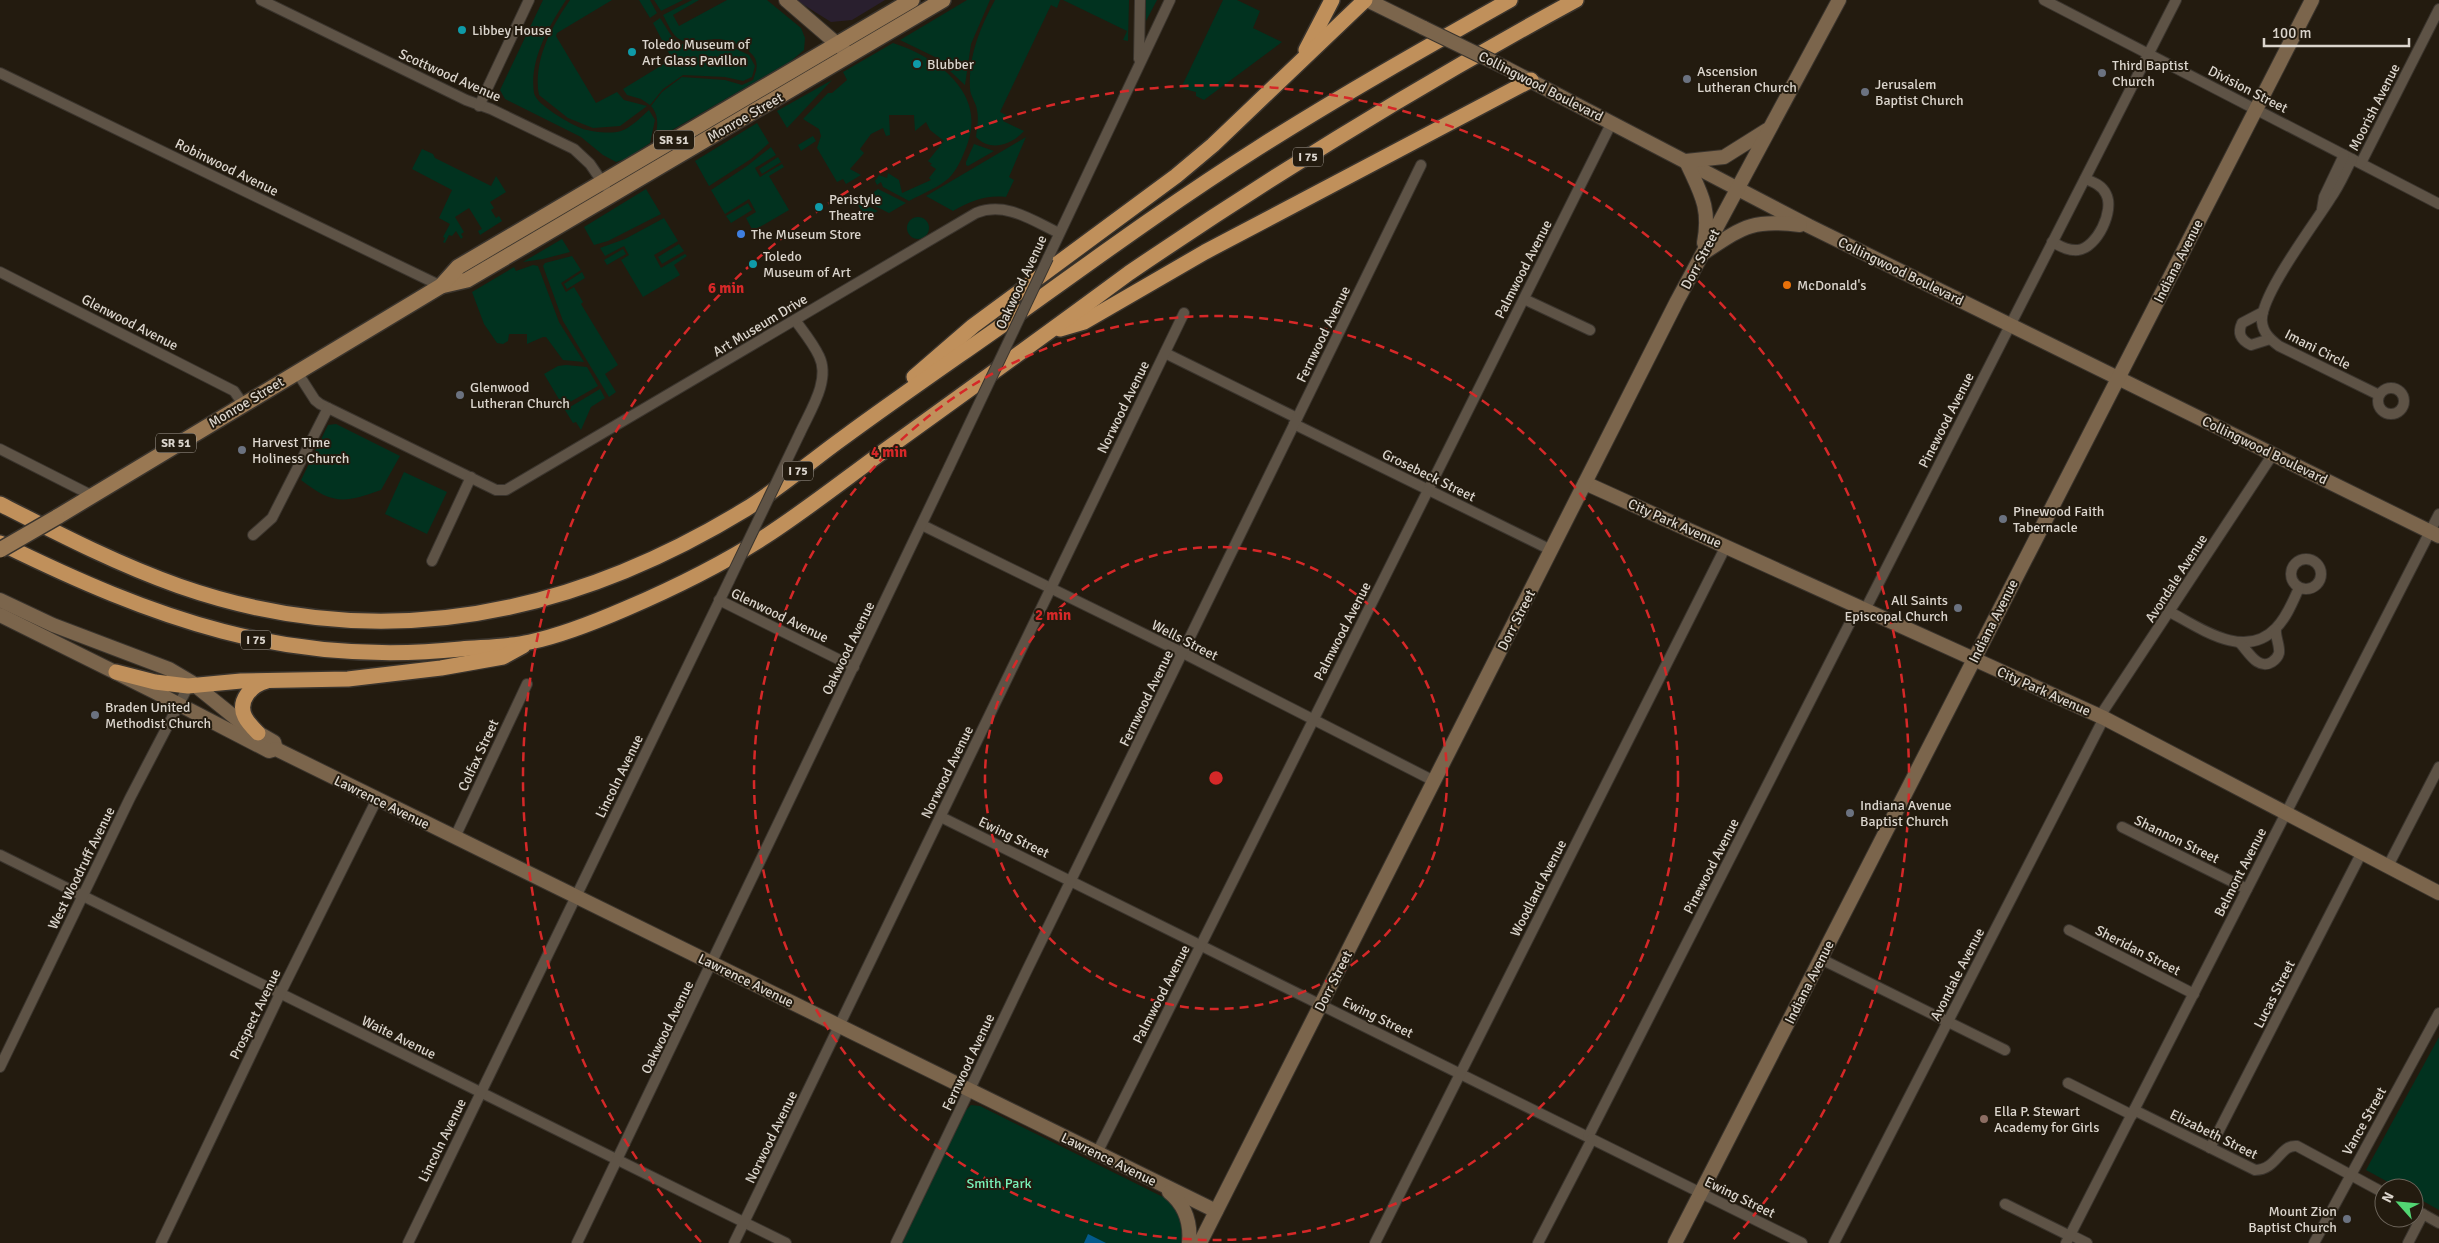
<svg xmlns="http://www.w3.org/2000/svg" width="2439" height="1243" viewBox="0 0 2439 1243" font-family="Signika,sans-serif">
	<rect width="100%" height="100%" fill="#231b0f"/>
	<path fill="#291f2e" d="M796,0h89l-33,20 -21,2z"/>
	<g fill="#01321f">
		<path d="M543,0h23c-17,26 -37,60 -32,93 2,12 38,32 49,36 10,3 28,5 38,2 10,-3 21,-15 28,-21l6,10 -5,23 -24,16 -10,3 -13,-7 -22,-18 -76,-38 -5,-9z"/>
		<path d="M570,0h42l-55,33 -1,3 40,67 21,-11 7,8 23,6 -27,20 -27,2 -25,-10 -29,-23c-6,-34 12,-68 31,-95z"/>
		<path d="M639,0h11l7,13 -7,5z"/>
		<path d="M654,0h29l-22,11z"/>
		<path d="M692,0h7l-26,15 6,11 48,-26h40l34,28 4,10 -1,12 -13,11 -138,80c5,-11 7,-25 -2,-35l11,-14 20,-15 43,3 17,5 11,-5c2,-6 5,-12 3,-19 -3,-12 -27,-22 -39,-22 -10,0 -26,5 -36,1 -9,-4 -13,-16 -18,-25z"/>
		<path d="M967,0h23l-19,44 -6,41 -30,-28 -35,-17z"/>
		<path d="M995,0h65l-3,8 -6,-3 -51,107 6,3 -3,6 21,10c-12,14 -34,21 -48,6 1,-9 3,-18 1,-27 -1,-8 -7,-14 -7,-22 -2,-31 10,-61 25,-88z"/>
		<path d="M1063,0h66l-1,41 -5,-1 4,-9z"/>
		<path d="M1146,0h11l-11,21z"/>
		<path d="M1223,0h14l23,11 -7,17 29,14 -78,58 -8,-4v-4l-15,-4z"/>
		<path d="M660,18l12,19 8,7h46l23,11 6,11 -3,11 -9,4 -18,-4 -42,-2 -20,14 -13,16 -9,-6 -14,-4 -4,-6 49,-30 -19,-36z"/>
		<path d="M893,43c44,14 96,51 73,105 -4,10 -9,22 -17,30 -10,9 -27,16 -40,23l-26,-14 -2,-5 -4,3 -2,-4 4,-6 8,3 1,-5 11,7 3,13 29,-13 -2,-2 7,-9 -6,-4 2,-1 -4,-3 16,-20 -14,-11 -4,-8 -11,9 -1,-16h-25l1,20 -4,1 -3,-8 -12,6 -11,15 4,4 -14,16 11,6 -15,9 -3,-5 -6,3 -20,-34 4,-12 -2,-7 -16,-10 25,-26h4l15,-13 -4,-8z"/>
		<path d="M832,80l-45,48 -10,-17z"/>
		<path d="M757,123l12,20 -18,16 -42,27 -14,-25z"/>
		<path d="M813,136l3,5 -15,10 -3,-6z"/>
		<path d="M1026,137l-17,40 5,3 -8,17c-21,-2 -35,4 -53,14l-27,-15z"/>
		<path d="M974,144l20,7 -26,15 -2,-1v-3z"/>
		<path d="M771,147l5,8 -21,13 5,9 22,-13 2,3 -15,9 20,34 -36,21 -7,-13 10,-6 -7,-13 -24,15 -14,-24 36,-24z"/>
		<path d="M422,149l11,5 2,4 56,28 5,-10 10,16 -16,10 4,6 -3,2 5,8 3,-2 3,5 -22,14 -2,-4 4,-2 -13,-21 -14,9 9,15 -3,2 2,3 -2,2 -5,-8 -4,5 -3,-1 -4,8 -2,-1 2,-4 -2,-1 7,-13 -11,-6 13,-28 -40,-21z"/>
		<path d="M778,157l3,5 -19,12 -3,-5z"/>
		<path d="M646,189l15,25 -53,27 -14,4 -10,-18z"/>
		<path d="M878,189l28,14 -17,10 -26,-13z"/>
		<path d="M859,202l19,9 -13,7 -8,-15z"/>
		<path d="M748,203l4,7 -21,13 -5,-7z"/>
		<circle cx="918" cy="228" r="11"/>
		<path d="M664,218l14,23 -24,14 7,13 24,-14 2,2 -13,9 6,10 -37,22 -22,-37 8,-5 -5,-9 -19,10 -5,-8 25,-9z"/>
		<path d="M562,239l8,13 -27,7 -20,3z"/>
		<path d="M679,244l5,7 -22,13 -4,-7z"/>
		<path d="M623,249l3,5 -19,11 -3,-5z"/>
		<path d="M572,256l9,14 -20,13 5,9 8,-5 9,15 -2,2 37,61 -13,9 11,18 -7,5 -46,-76 -20,-55 2,-3z"/>
		<path d="M533,265l5,1 21,56 25,40 -21,-2 -17,-23h-3l-16,7v-10h-18l-1,7 -5,3 -6,-1 -13,-19 -12,-32 42,-25 2,4z"/>
		<path d="M582,272l3,6 -18,11 -3,-5z"/>
		<path d="M566,365l21,2 11,19 -35,20 -19,-32 14,-8z"/>
		<path d="M600,389l5,9 -14,9 -10,23 -5,-8 -3,1 -8,-13z"/>
		<path d="M336,424l64,32 -19,34c-37,13 -48,15 -80,-10l27,-55z"/>
		<path d="M404,472l43,20 -20,42 -42,-20z"/>
		<path d="M2439,1037v173l-25,-14v-8h-15l-33,-18z"/>
		<path d="M971,1105l9,1 187,93c14,13 16,26 16,44h-281l63,-132z"/>
	</g>
	<path fill="#035b8c" d="M1088,1234l18,9h-22z"/>
	<g fill="none" stroke-linecap="round" stroke-linejoin="round">
		<defs>
			<g id="street">
				<path d="M261,0l205,100 25,9 83,40 16,15 15,22"/>
				<path d="M2044,0l395,204"/>
				<path d="M1139,59l1,-59"/>
				<path d="M0,73l441,213"/>
				<path d="M479,106l50,-106"/>
				<path d="M2352,159c-7,13 -13,28 -22,40 -15,24 -71,98 -68,123 1,11 9,18 17,24l100,49"/>
				<path d="M2361,163l78,-154"/>
				<path d="M2322,209l2,-12 20,-42"/>
				<path d="M2052,242c8,4 16,9 26,8 19,-2 37,-40 28,-56 -4,-9 -13,-12 -21,-15"/>
				<path d="M1048,258l122,-258"/>
				<path d="M0,272l234,119 9,13"/>
				<path d="M1524,299l66,31"/>
				<path d="M2263,312l-21,11c-5,11 -1,17 9,22l19,-6"/>
				<path d="M795,320c8,11 18,23 24,36 12,24 -9,55 -19,77"/>
				<path d="M1165,353l132,65"/>
				<path d="M297,372l18,28 5,4 176,86h10l470,-277c30,-12 57,8 83,20"/>
				<circle cx="2391" cy="401" r="13"/>
				<path d="M1294,424l257,126"/>
				<path d="M0,449l91,46"/>
				<path d="M922,525l261,128 251,128"/>
				<path d="M253,535l19,-17 56,-110"/>
				<circle cx="2306" cy="574" r="15"/>
				<path d="M432,561l39,-84"/>
				<path d="M719,600l135,67"/>
				<path d="M1865,610l311,-610"/>
				<path d="M2170,612c30,16 75,49 106,16 11,-11 17,-27 23,-40"/>
				<path d="M2240,643c8,8 18,28 32,19 3,-2 6,-5 7,-9 1,-8 -4,-16 -3,-24"/>
				<path d="M2100,716l173,-262"/>
				<path d="M941,817l861,426"/>
				<path d="M2122,827l125,62"/>
				<path d="M455,837l72,-153"/>
				<path d="M0,855l786,388"/>
				<path d="M2388,866l51,-99"/>
				<path d="M2069,930l125,64"/>
				<path d="M1821,959l184,91"/>
				<path d="M0,1067l130,-269 60,-115"/>
				<path d="M2068,1083l64,32"/>
				<path d="M2134,1110l121,60c22,0 25,-26 42,-24l87,47"/>
				<path d="M1588,1137l270,-530"/>
				<path d="M2210,1148l152,-296"/>
				<path d="M1097,1153l515,-1031"/>
				<path d="M2005,1204l65,32"/>
				<path d="M2414,1209l25,14"/>
				<path d="M2071,1235l16,8"/>
				<path d="M161,1243l119,-249 97,-195"/>
				<path d="M408,1243l321,-662"/>
				<path d="M577,1243l372,-776"/>
				<path d="M734,1243l450,-930"/>
				<path d="M896,1243l132,-275 393,-803"/>
				<path d="M1375,1243l351,-697"/>
				<path d="M1538,1243l54,-104"/>
				<path d="M1834,1243l270,-525"/>
				<path d="M2066,1243l373,-729"/>
				<path d="M2314,1243l125,-230"/>
				<path d="M2408,1243l15,-29"/>
			</g>
			<g id="secondary">
				<path d="M786,0l58,50"/>
				<path d="M1367,0l57,28"/>
				<path d="M1506,68l303,158 630,310"/>
				<path d="M1704,243c7,-36 -4,-51 -18,-82l38,-4 43,-27"/>
				<path d="M1705,252c38,-25 47,-33 95,-27"/>
				<path d="M1585,483l519,235 335,175"/>
				<path d="M0,600l53,25 116,44 22,13 52,42 31,18 2,7"/>
				<path d="M0,615l155,77 114,59 7,-2 940,462"/>
				<path d="M1169,1192c16,13 22,31 20,51"/>
				<path d="M1200,1243l477,-942 162,-301"/>
				<path d="M1675,1243l637,-1243"/>
			</g>
			<g id="primary">
				<path d="M441,286l26,-6 476,-280"/>
				<path d="M57,517l384,-231 17,-19 454,-267"/>
			</g>
			<g id="highway">
				<path d="M1306,50l26,-50"/>
				<path d="M1060,329l24,-7 121,-70 326,-172"/>
				<path d="M914,377l59,-51 203,-150 37,-31 152,-145"/>
				<path d="M0,504c59,30 117,60 179,82 200,70 390,31 567,-77 34,-21 65,-48 97,-71 53,-39 107,-76 161,-114 84,-60 167,-121 254,-176 82,-52 167,-100 252,-148"/>
				<path d="M0,543c155,76 285,124 461,106 23,-2 47,-2 69,-7 33,-7 65,-20 95,-33 49,-21 96,-44 141,-73 40,-26 78,-56 118,-85 82,-59 164,-118 245,-178 144,-98 294,-190 447,-273"/>
				<path d="M116,672l39,10 33,4 53,-5 107,-2 93,-11 62,-11 20,-11"/>
				<path d="M258,733c-5,-5 -10,-10 -13,-16 -8,-16 6,-32 22,-36"/>
			</g>
		</defs>
		<use href="#street" stroke="#3a342d" stroke-width="12"/>
		<use href="#secondary" stroke="#3a342d" stroke-width="16"/>
		<use href="#primary" stroke="#3a342d" stroke-width="18"/>
		<use href="#highway" stroke="#3a342d" stroke-width="18"/>
		<use href="#street" stroke="#5e5346" stroke-width="10"/>
		<use href="#secondary" stroke="#7b654c" stroke-width="14"/>
		<use href="#primary" stroke="#997853" stroke-width="15"/>
		<use href="#highway" stroke="#c0905b" stroke-width="15"/>
		<defs>
			<g id="street-bridge">
				<path d="M949,467l99,-209"/>
				<path d="M729,581l71,-148"/>
			</g>
			<path id="secondary-bridge" d="M1424,28l82,40"/>
			<path id="primary-bridge" d="M0,550l57,-33"/>
		</defs>
		<use href="#street-bridge" stroke="#3a342d" stroke-width="12" stroke-linecap="butt"/>
		<use href="#secondary-bridge" stroke="#3a342d" stroke-width="16" stroke-linecap="butt"/>
		<use href="#primary-bridge" stroke="#3a342d" stroke-width="18" stroke-linecap="butt"/>
		<use href="#street-bridge" stroke="#5e5346" stroke-width="10"/>
		<use href="#secondary-bridge" stroke="#7b654c" stroke-width="14"/>
		<use href="#primary-bridge" stroke="#997853" stroke-width="15"/>
	</g>
	<g fill="none" stroke="#d62828" stroke-width="2.5" stroke-dasharray="9 6">
		<circle cx="1216" cy="778" r="231"/>
		<circle cx="1216" cy="778" r="462"/>
		<path d="M701 1242A693 693 0 1 1 1731 1242"/>
	</g>
	<g fill="#0f9aa8" stroke="#231b0f" stroke-width="2">
		<circle cx="462" cy="30" r="5"/>
		<circle cx="632" cy="52" r="5"/>
		<circle cx="917" cy="64" r="5"/>
		<circle cx="819" cy="207" r="5"/>
		<circle cx="753" cy="264" r="5"/>
	</g>
	<g fill="#6b7280" stroke="#231b0f" stroke-width="2">
		<circle cx="2102" cy="73" r="5"/>
		<circle cx="1687" cy="79" r="5"/>
		<circle cx="1865" cy="92" r="5"/>
		<circle cx="460" cy="395" r="5"/>
		<circle cx="242" cy="450" r="5"/>
		<circle cx="2003" cy="519" r="5"/>
		<circle cx="1958" cy="608" r="5"/>
		<circle cx="95" cy="715" r="5"/>
		<circle cx="1850" cy="813" r="5"/>
		<circle cx="2347" cy="1219" r="5"/>
	</g>
	<circle fill="#3f7fe0" stroke="#231b0f" stroke-width="2" cx="741" cy="234" r="5"/>
	<circle fill="#e8710a" stroke="#231b0f" stroke-width="2" cx="1787" cy="285" r="5"/>
	<circle fill="#8d6e63" stroke="#231b0f" stroke-width="2" cx="1984" cy="1119" r="5"/>
	<g text-anchor="middle" stroke-width="4" stroke-linejoin="round" paint-order="stroke">
		<g fill="#231b0f" stroke="#a49d94" stroke-width="1">
			<rect x="654" y="130.5" width="40" height="19" rx="4"/>
			<rect x="1293" y="147.5" width="30" height="19" rx="4"/>
			<rect x="156" y="433.5" width="40" height="19" rx="4"/>
			<rect x="783" y="461.5" width="30" height="19" rx="4"/>
			<rect x="241" y="630.5" width="30" height="19" rx="4"/>
		</g>
		<g font-size="12" font-weight="bold" fill="#dbd5cd">
			<text x="674" y="144">SR 51</text>
			<text x="1308" y="161">I 75</text>
			<text x="176" y="447">SR 51</text>
			<text x="798" y="475">I 75</text>
			<text x="256" y="644">I 75</text>
		</g>
		<g font-size="14" fill="#dbd5cd" stroke="#231b0f" text-anchor="start">
			<text x="472" y="35">Libbey House</text>
			<text x="642" y="49">Toledo Museum of<tspan x="642" dy="16">Art Glass Pavillon</tspan></text>
			<text x="927" y="69">Blubber</text>
			<text x="2112" y="70">Third Baptist<tspan x="2112" dy="16">Church</tspan></text>
			<text x="1697" y="76">Ascension<tspan x="1697" dy="16">Lutheran Church</tspan></text>
			<text x="1875" y="89">Jerusalem<tspan x="1875" dy="16">Baptist Church</tspan></text>
			<text x="829" y="204">Peristyle<tspan x="829" dy="16">Theatre</tspan></text>
			<text x="751" y="239">The Museum Store</text>
			<text x="763" y="261">Toledo<tspan x="763" dy="16">Museum of Art</tspan></text>
			<text x="1797" y="290">McDonald's</text>
			<text x="470" y="392">Glenwood<tspan x="470" dy="16">Lutheran Church</tspan></text>
			<text x="252" y="447">Harvest Time<tspan x="252" dy="16">Holiness Church</tspan></text>
			<text x="2013" y="516">Pinewood Faith<tspan x="2013" dy="16">Tabernacle</tspan></text>
			<text x="1948" y="605" text-anchor="end">All Saints<tspan x="1948" dy="16">Episcopal Church</tspan></text>
			<text x="105" y="712">Braden United<tspan x="105" dy="16">Methodist Church</tspan></text>
			<text x="1860" y="810">Indiana Avenue<tspan x="1860" dy="16">Baptist Church</tspan></text>
			<text x="1994" y="1116">Ella P. Stewart<tspan x="1994" dy="16">Academy for Girls</tspan></text>
			<text x="2337" y="1216" text-anchor="end">Mount Zion<tspan x="2337" dy="16">Baptist Church</tspan></text>
		</g>
		<g font-size="14" fill="#dbd5cd" stroke="#231b0f">
			<text transform="translate(450 75) rotate(24)" y="5">Scottwood Avenue</text>
			<text transform="translate(1541 86) rotate(27)" y="5">Collingwood Boulevard</text>
			<text transform="translate(2248 89) rotate(27)" y="5">Division Street</text>
			<text transform="translate(2374 107) rotate(-63)" y="5">Moorish Avenue</text>
			<text transform="translate(745 117) rotate(-30)" y="5">Monroe Street</text>
			<text transform="translate(227 167) rotate(26)" y="5">Robinwood Avenue</text>
			<text transform="translate(1700 259) rotate(-62)" y="5">Dorr Street</text>
			<text transform="translate(2178 261) rotate(-63)" y="5">Indiana Avenue</text>
			<text transform="translate(1523 269) rotate(-63)" y="5">Palmwood Avenue</text>
			<text transform="translate(1901 271) rotate(26)" y="5">Collingwood Boulevard</text>
			<text transform="translate(1021 282) rotate(-65)" y="5">Oakwood Avenue</text>
			<text transform="translate(130 322) rotate(27)" y="5">Glenwood Avenue</text>
			<text transform="translate(760 325) rotate(-31)" y="5">Art Museum Drive</text>
			<text transform="translate(1323 334) rotate(-64)" y="5">Fernwood Avenue</text>
			<text transform="translate(2318 349) rotate(27)" y="5">Imani Circle</text>
			<text transform="translate(246 402) rotate(-31)" y="5">Monroe Street</text>
			<text transform="translate(1123 407) rotate(-64)" y="5">Norwood Avenue</text>
			<text transform="translate(1946 420) rotate(-63)" y="5">Pinewood Avenue</text>
			<text transform="translate(2265 450) rotate(26)" y="5">Collingwood Boulevard</text>
			<text transform="translate(1429 475) rotate(26)" y="5">Grosebeck Street</text>
			<text transform="translate(1675 523) rotate(24)" y="5">City Park Avenue</text>
			<text transform="translate(2176 578) rotate(-57)" y="5">Avondale Avenue</text>
			<text transform="translate(780 615) rotate(26)" y="5">Glenwood Avenue</text>
			<text transform="translate(1516 620) rotate(-63)" y="5">Dorr Street</text>
			<text transform="translate(1993 621) rotate(-63)" y="5">Indiana Avenue</text>
			<text transform="translate(1342 631) rotate(-63)" y="5">Palmwood Avenue</text>
			<text transform="translate(1185 640) rotate(27)" y="5">Wells Street</text>
			<text transform="translate(848 648) rotate(-64)" y="5">Oakwood Avenue</text>
			<text transform="translate(2044 691) rotate(24)" y="5">City Park Avenue</text>
			<text transform="translate(1146 698) rotate(-64)" y="5">Fernwood Avenue</text>
			<text transform="translate(478 755) rotate(-65)" y="5">Colfax Street</text>
			<text transform="translate(947 772) rotate(-64)" y="5">Norwood Avenue</text>
			<text transform="translate(619 776) rotate(-64)" y="5">Lincoln Avenue</text>
			<text transform="translate(382 802) rotate(26)" y="5">Lawrence Avenue</text>
			<text transform="translate(1014 837) rotate(26)" y="5">Ewing Street</text>
			<text transform="translate(2177 839) rotate(26)" y="5">Shannon Street</text>
			<text transform="translate(1711 866) rotate(-63)" y="5">Pinewood Avenue</text>
			<text transform="translate(81 868) rotate(-64)" y="5">West Woodruff Avenue</text>
			<text transform="translate(2240 872) rotate(-63)" y="5">Belmont Avenue</text>
			<text transform="translate(1538 888) rotate(-63)" y="5">Woodland Avenue</text>
			<text transform="translate(2138 950) rotate(27)" y="5">Sheridan Street</text>
			<text transform="translate(1957 974) rotate(-63)" y="5">Avondale Avenue</text>
			<text transform="translate(746 980) rotate(26)" y="5">Lawrence Avenue</text>
			<text transform="translate(1333 981) rotate(-63)" y="5">Dorr Street</text>
			<text transform="translate(1809 982) rotate(-63)" y="5">Indiana Avenue</text>
			<text transform="translate(1161 994) rotate(-63)" y="5">Palmwood Avenue</text>
			<text transform="translate(2274 994) rotate(-63)" y="5">Lucas Street</text>
			<text transform="translate(255 1014) rotate(-64)" y="5">Prospect Avenue</text>
			<text transform="translate(1378 1017) rotate(26)" y="5">Ewing Street</text>
			<text transform="translate(667 1027) rotate(-64)" y="5">Oakwood Avenue</text>
			<text transform="translate(399 1037) rotate(26)" y="5">Waite Avenue</text>
			<text transform="translate(968 1062) rotate(-65)" y="5">Fernwood Avenue</text>
			<text transform="translate(2364 1121) rotate(-61)" y="5">Vance Street</text>
			<text transform="translate(2214 1134) rotate(26)" y="5">Elizabeth Street</text>
			<text transform="translate(771 1137) rotate(-64)" y="5">Norwood Avenue</text>
			<text transform="translate(442 1140) rotate(-64)" y="5">Lincoln Avenue</text>
			<text transform="translate(1109 1159) rotate(26)" y="5">Lawrence Avenue</text>
			<text transform="translate(1740 1197) rotate(26)" y="5">Ewing Street</text>
		</g>
		<g font-size="14" fill="#79f2b9" stroke="#231b0f">
			<text x="999" y="1188">Smith Park</text>
		</g>
	</g>
	<circle cx="1216" cy="778" r="8" fill="#d62828" stroke="#231b0f" stroke-width="2.5"/>
	<g font-size="15" text-anchor="middle" font-weight="bold" fill="#d62828" stroke="#231b0f" stroke-width="4" stroke-linejoin="round" paint-order="stroke">
		<text x="726" y="293">6 min</text>
		<text x="889" y="457">4 min</text>
		<text x="1053" y="620">2 min</text>
	</g>
	<g transform="translate(2399 1203) rotate(297)"><circle r="24" fill="#231b0f" stroke="#6d655b"/>
	<path d="M0-4L9 19L0 12L-9 19Z" fill="#52d673"/>
	<text y="-8" font-size="14" font-weight="bold" text-anchor="middle" fill="#dbd5cd">N</text>
	</g>
	<path d="M2264 38v8h145v-8" fill="none" stroke="#dbd5cd" stroke-width="2.5"/>
	<text x="2272" y="38" font-size="15" fill="#dbd5cd" stroke="#231b0f" stroke-width="4" paint-order="stroke">100 m</text>
</svg>
